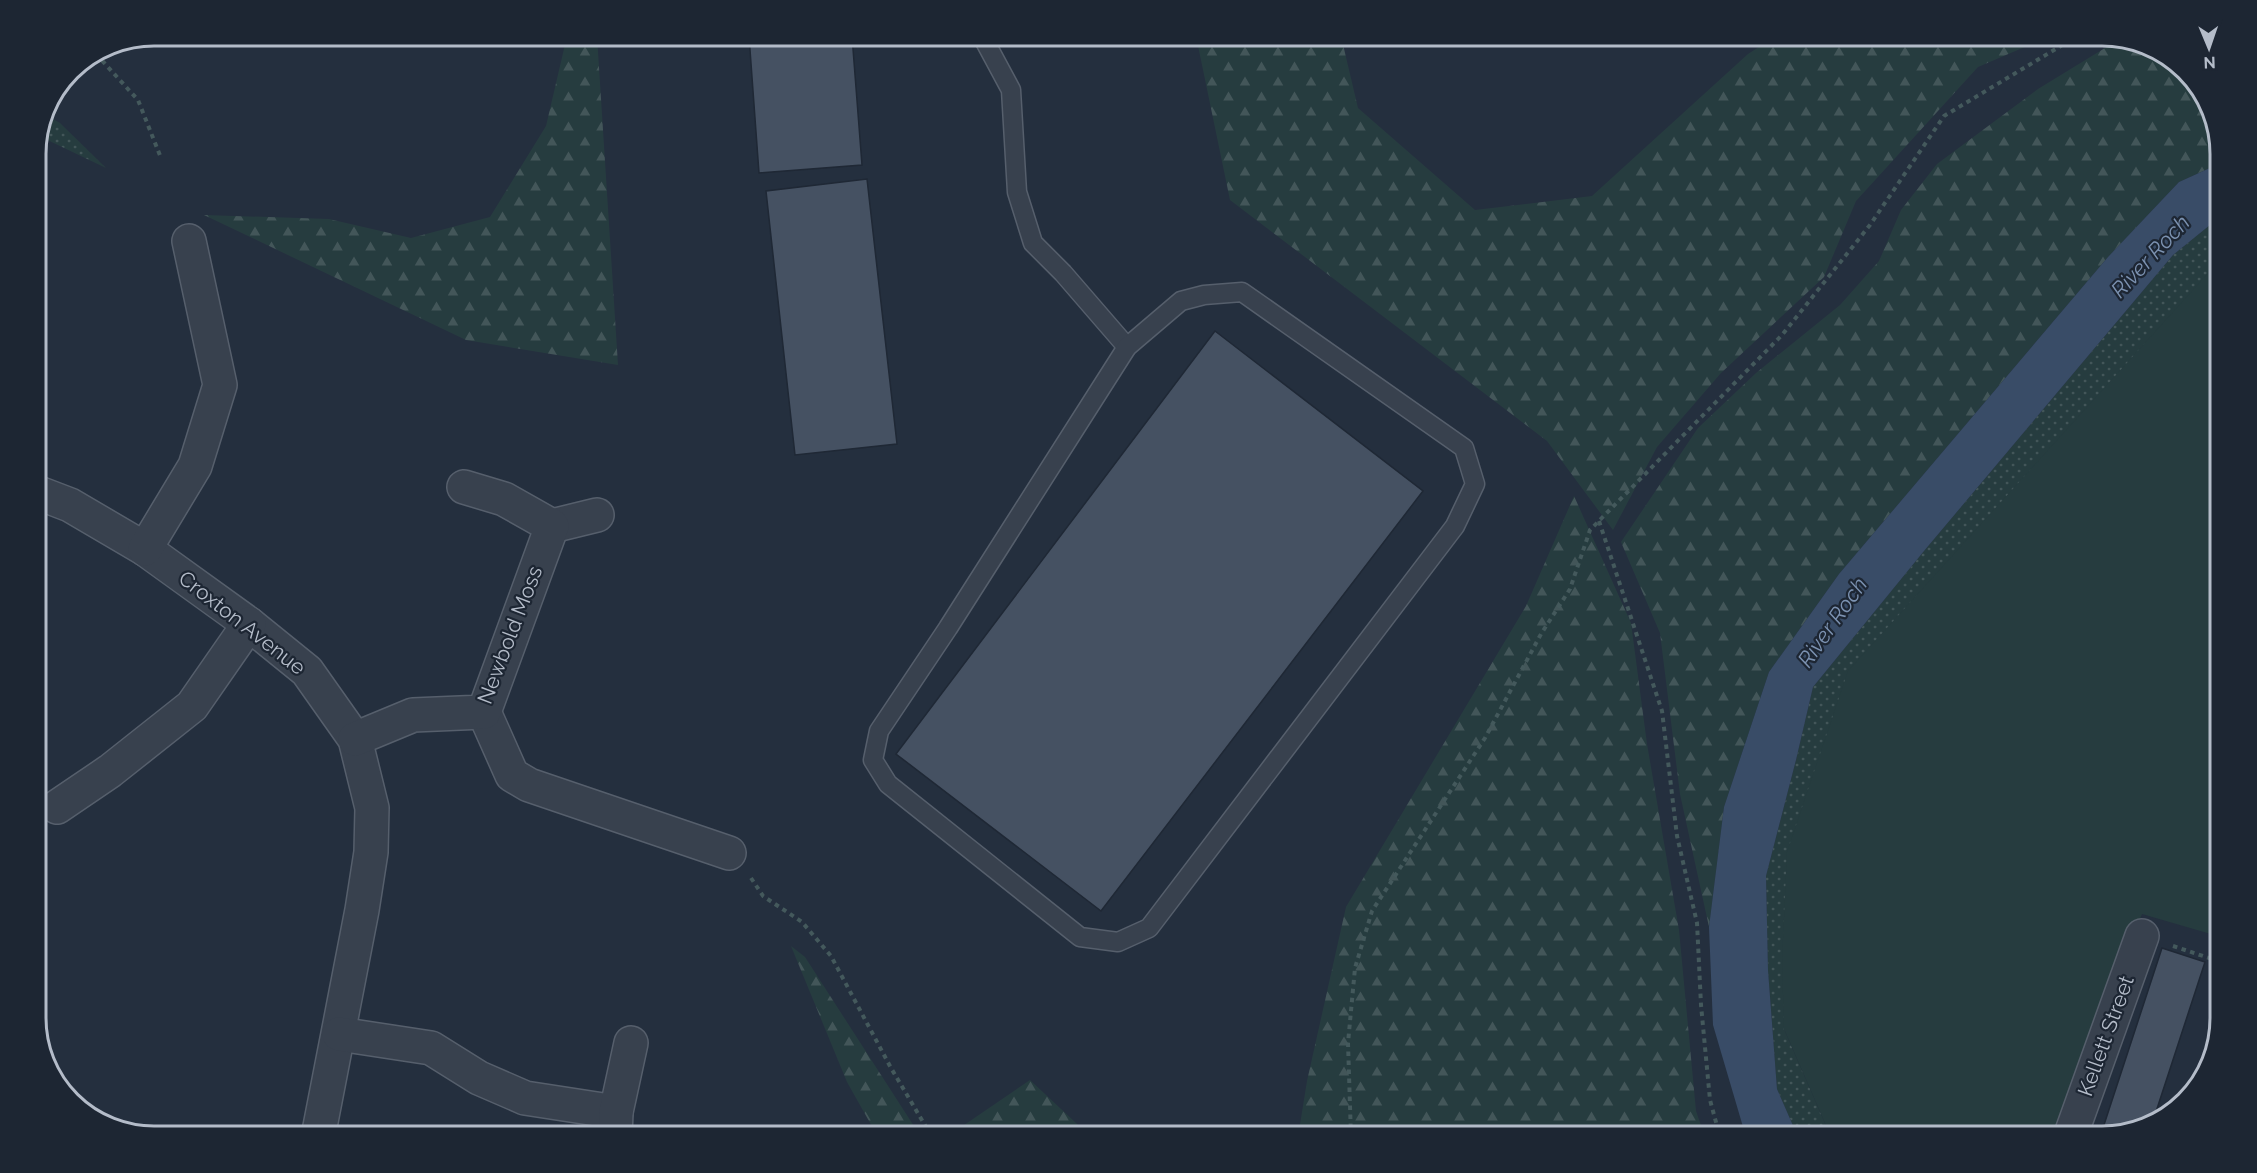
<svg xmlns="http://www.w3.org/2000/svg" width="2257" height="1173" viewBox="0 0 2257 1173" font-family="Raleway,sans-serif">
	<defs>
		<pattern id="grass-dots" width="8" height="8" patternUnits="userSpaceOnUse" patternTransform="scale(1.5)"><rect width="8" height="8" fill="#263c3f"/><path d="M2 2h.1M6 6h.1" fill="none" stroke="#435659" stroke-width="1.8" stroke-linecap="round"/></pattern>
		<pattern id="forest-firs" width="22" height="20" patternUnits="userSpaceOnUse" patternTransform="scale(1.5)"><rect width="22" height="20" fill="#263c3f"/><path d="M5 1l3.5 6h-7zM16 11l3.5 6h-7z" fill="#435659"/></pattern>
	</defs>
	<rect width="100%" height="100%" fill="#242f3e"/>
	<g fill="url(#grass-dots)">
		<path d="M44,114l16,9 46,45 -67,-32z"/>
		<path d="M2221,223v36l-437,770 47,108h-33l-21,-48 -9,-119 -2,-94 30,-116 17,-73 111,-136 249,-296 37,-30z"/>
	</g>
	<g fill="url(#forest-firs)">
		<path d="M567,36h30l21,329 -152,-25 -262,-125 125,4 82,19 79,-21 56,-91z"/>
		<path d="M1196,36h145l17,72 117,102 117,-14 156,-142 28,-18h274l-72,31 -122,134 -32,76 -103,96 -64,74 -44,83 -66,-89 -317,-241z"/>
		<path d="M2118,40l37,8 46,41 20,58v16l-42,19 -71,75 -269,317 -70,98 -45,135 -15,120 -29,-133 -20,-161 -39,-91 77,-114 58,-55 84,-68 39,-44 22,-51 36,-46 101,-75z"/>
		<path d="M1574,496l57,127 16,121 32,186 17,181 9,26h-407l9,-56 39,-174 180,-301z"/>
		<path d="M791,946l14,11 116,180h-43l-31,-55z"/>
		<path d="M1030,1080l61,57 -143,-1z"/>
	</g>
	<path fill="#263c3f" d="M2221,259v678l-79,-23 -88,223h-223l-47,-108 -2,-69 5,-108 61,-181z"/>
	<path fill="#394c67" d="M2221,163v60l-11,2 -37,30 -249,296 -111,136 -17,73 -30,116 2,94 9,119 21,48h-52l-33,-112 -4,-98 15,-120 45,-135 70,-98 269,-317 71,-75z"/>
	<g fill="#455162" stroke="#1f2835" stroke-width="1.5">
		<path d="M749,36h103l10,129 -103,8z"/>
		<path d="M867,179l30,265 -102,11 -29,-264z"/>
		<path d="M1215,331l208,160 -322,420 -205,-157z"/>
		<path d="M2162,948l43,14 -53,162 -52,13z"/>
	</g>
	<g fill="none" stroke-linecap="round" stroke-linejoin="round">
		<defs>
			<g id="service">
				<path d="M982,36l29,54 6,102 16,51 30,30 64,74"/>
				<path d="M1242,292l222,156 11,36 -20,42 -306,402 -31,14 -38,-5 -192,-153 -15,-24 6,-29 69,-103 179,-281 54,-46 23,-6z"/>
			</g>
			<g id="minor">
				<path d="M36,492l34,13 75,44 104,75 58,47 48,68 17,69 -1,44 -9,58 -44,227"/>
				<path d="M552,526l45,-11"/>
				<path d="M145,549l50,-83 25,-81 -31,-144"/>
				<path d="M484,712l28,63 17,10 200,68"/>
				<path d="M355,739l58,-24 71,-3 68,-186 -48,-27 -40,-12"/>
				<path d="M57,807l53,-36 82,-65 57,-82"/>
				<path d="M339,1034l92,14 48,30 46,20 91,14"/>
				<path d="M615,1137l1,-25 15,-69"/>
				<path d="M2070,1137l72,-201"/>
			</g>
		</defs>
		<use href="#service" stroke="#565f6c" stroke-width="21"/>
		<use href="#minor" stroke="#565f6c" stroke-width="36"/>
		<g stroke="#44595c" stroke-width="4" stroke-dasharray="4.5 4.5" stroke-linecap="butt">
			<path d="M96,54l42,46 23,58"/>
			<path d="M1599,521l63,190 15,125 20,87 4,82 9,95 10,37"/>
			<path d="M751,878l12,18 39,26 29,34 60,112 41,69"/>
			<path d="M2173,946l48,16"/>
			<path d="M1351,1137l-3,-94 7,-75 17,-57 113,-173 56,-104 29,-45 20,-59 192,-195 88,-110 74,-109 125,-75 14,-5"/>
		</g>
		<use href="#service" stroke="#38414e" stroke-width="18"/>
		<use href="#minor" stroke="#38414e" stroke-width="33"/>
	</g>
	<g text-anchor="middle" stroke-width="4.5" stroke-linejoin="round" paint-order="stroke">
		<g font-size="21" fill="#b4bcc9" stroke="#1d2633">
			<text transform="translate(242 623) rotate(38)" y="7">Croxton Avenue</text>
			<text transform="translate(510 635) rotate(-69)" y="7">Newbold Moss</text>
			<text transform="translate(2106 1036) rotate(-70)" y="7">Kellett Street</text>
		</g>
		<g font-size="22" font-style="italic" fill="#7c92b1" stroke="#1d2633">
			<text transform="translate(2150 256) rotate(-47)" y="8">River Roch</text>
			<text transform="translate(1832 622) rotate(-55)" y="8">River Roch</text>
		</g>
	</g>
	<path d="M0 0H2257V1173H0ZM154 46H2102A108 108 0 0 1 2210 154V1018A108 108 0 0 1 2102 1126H154A108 108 0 0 1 46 1018V154A108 108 0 0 1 154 46Z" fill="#1d2633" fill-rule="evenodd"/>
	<path fill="none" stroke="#b4bcc9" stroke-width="3" d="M154 46H2102A108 108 0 0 1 2210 154V1018A108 108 0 0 1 2102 1126H154A108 108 0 0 1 46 1018V154A108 108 0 0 1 154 46Z"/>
	<g transform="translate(2209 48) rotate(178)" stroke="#1d2633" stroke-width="4.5" paint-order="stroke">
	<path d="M0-4.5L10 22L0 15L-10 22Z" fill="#b4bcc9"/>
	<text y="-9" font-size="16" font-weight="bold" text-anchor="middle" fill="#b4bcc9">N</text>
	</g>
</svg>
